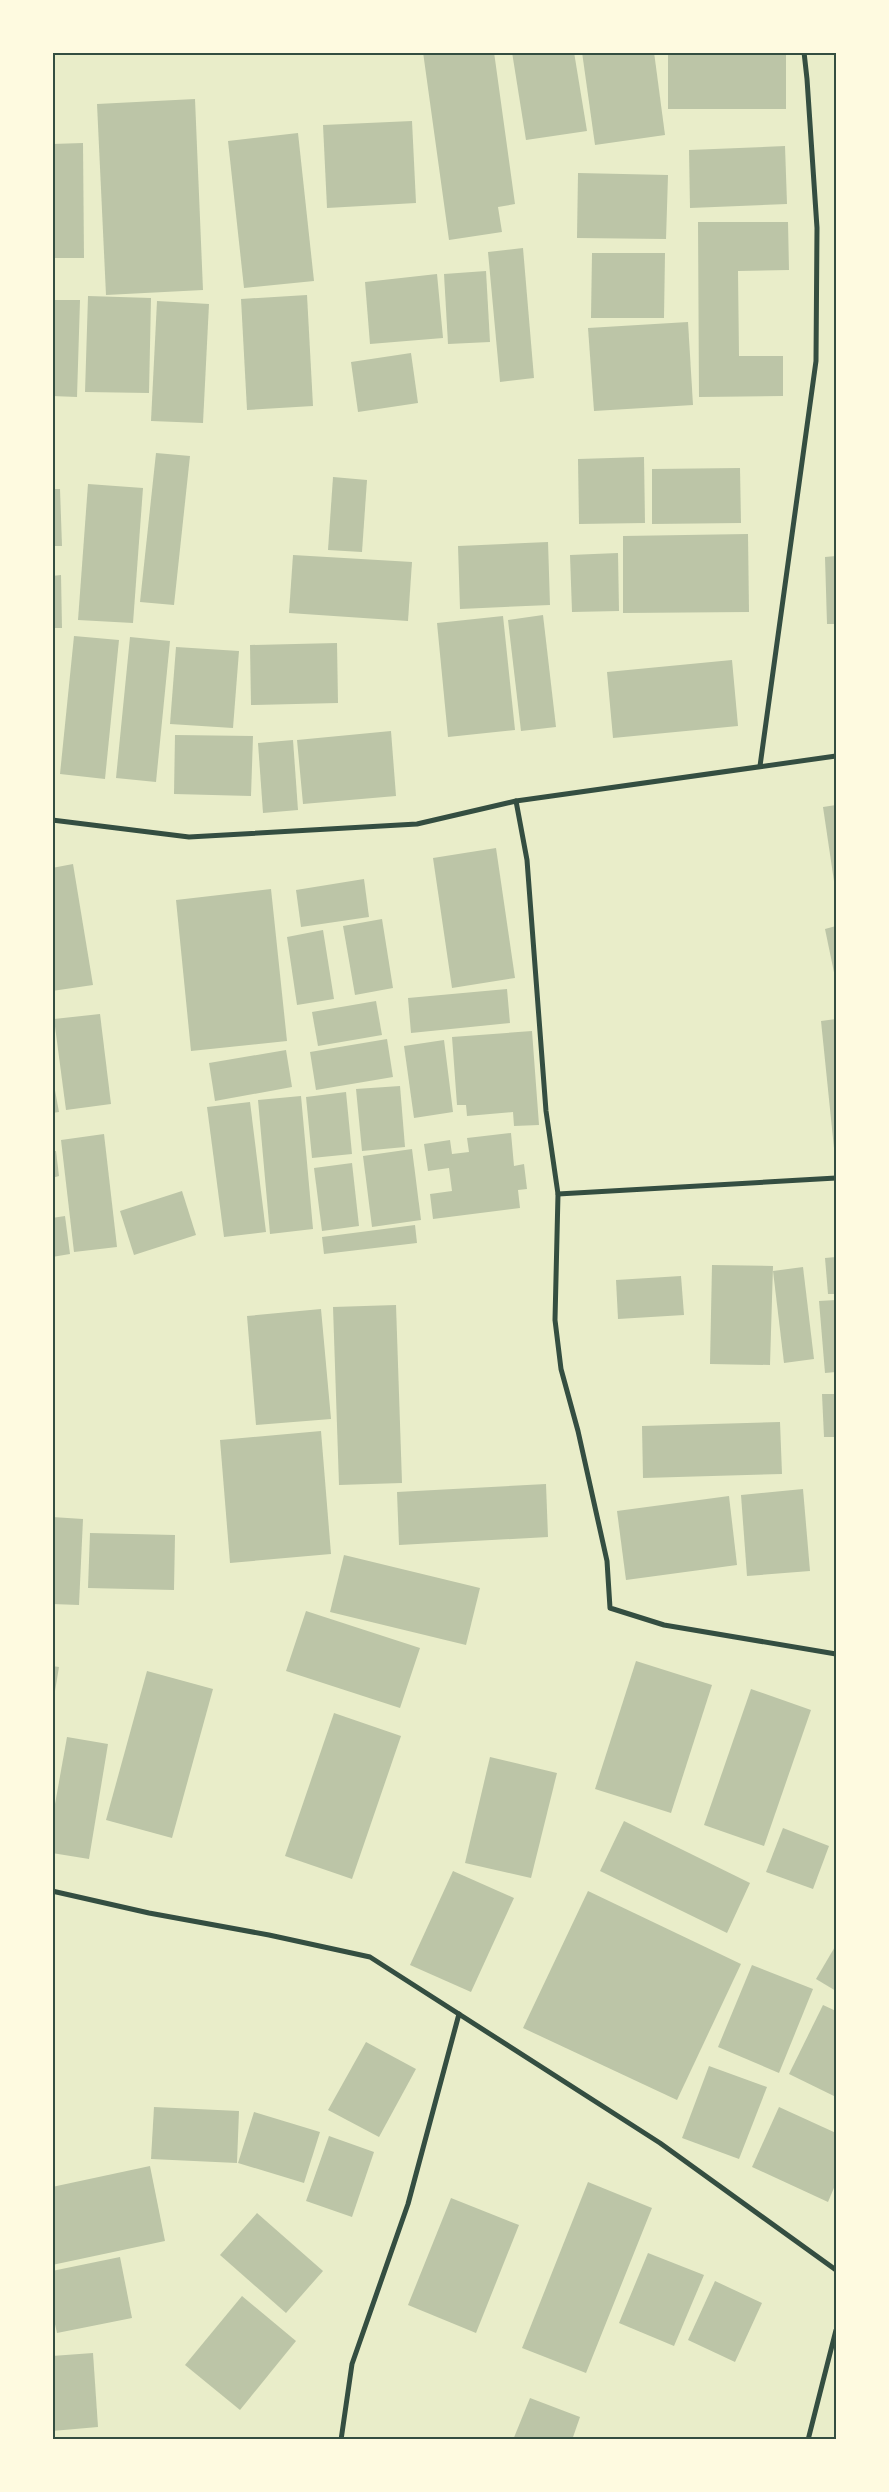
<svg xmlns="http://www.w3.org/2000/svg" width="889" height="2492" viewBox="0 0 889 2492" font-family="'Playfair Display',serif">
	<rect width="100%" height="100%" fill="#e9edc9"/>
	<g fill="#bcc5a7">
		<path d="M423,52h71l21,152 -17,3 4,25 -53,8z"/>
		<path d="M512,52h62l13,79 -61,9z"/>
		<path d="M582,52h72l11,83 -70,10z"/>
		<rect x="668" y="52" width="118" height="57"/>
		<path d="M195,99l8,191 -97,5 -9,-191z"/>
		<path d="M412,121l4,82 -89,5 -4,-83z"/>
		<path d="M298,133l16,148 -70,7 -16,-147z"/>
		<path d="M83,143l1,115h-32v-114z"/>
		<path d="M785,146l2,58 -97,4 -1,-58z"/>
		<path d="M578,173l90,2 -2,64 -89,-1z"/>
		<path d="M698,222h90l1,48 -51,1 1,85h44v40l-84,1z"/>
		<path d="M523,248l11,130 -34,4 -12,-130z"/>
		<path d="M592,253h73l-1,65h-73z"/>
		<path d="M486,271l4,71 -42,2 -4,-70z"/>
		<path d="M437,274l6,64 -73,6 -5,-62z"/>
		<path d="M307,295l6,111 -66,4 -6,-111z"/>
		<path d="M88,296l63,2 -2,95 -64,-1z"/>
		<path d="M52,300h28l-3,97 -25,-1z"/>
		<path d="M157,301l52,3 -6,119 -52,-2z"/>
		<path d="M688,322l5,83 -99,6 -6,-83z"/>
		<path d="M411,353l7,50 -60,9 -7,-50z"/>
		<path d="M156,453l34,3 -16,149 -34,-3z"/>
		<path d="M644,457l1,66 -66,1 -1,-65z"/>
		<path d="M740,468l1,55 -89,1v-55z"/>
		<path d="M333,477l34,3 -5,72 -34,-2z"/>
		<path d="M88,484l55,4 -10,135 -55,-3z"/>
		<path d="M52,489h8l2,57h-10z"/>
		<path d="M748,534l1,78 -126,1v-77z"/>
		<path d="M548,542l2,63 -90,4 -2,-63z"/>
		<path d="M618,553l1,58 -47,1 -2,-57z"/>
		<path d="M293,555l119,7 -4,59 -119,-8z"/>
		<path d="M836,556v68h-9l-2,-67z"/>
		<path d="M61,575l1,53h-10v-52z"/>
		<path d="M543,615l13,112 -35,4 -13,-111z"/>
		<path d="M503,616l12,114 -67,7 -11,-114z"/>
		<path d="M74,636l45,4 -14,139 -45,-5z"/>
		<path d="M130,637l40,4 -14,141 -40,-4z"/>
		<path d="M337,643l1,60 -87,2 -1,-60z"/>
		<path d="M176,647l63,4 -6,77 -63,-4z"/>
		<path d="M732,660l6,66 -125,12 -6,-66z"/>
		<path d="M391,731l5,65 -93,8 -6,-64z"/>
		<path d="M175,735l78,1 -2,60 -77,-2z"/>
		<path d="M293,740l5,70 -35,3 -5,-70z"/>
		<path d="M836,805v83h-1l-12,-81z"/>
		<path d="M496,848l19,130 -63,10 -19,-130z"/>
		<path d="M73,864l20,121 -41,6v-123z"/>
		<path d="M364,879l5,38 -68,10 -5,-37z"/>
		<path d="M271,889l16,152 -96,10 -15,-151z"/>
		<path d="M382,919l11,69 -38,7 -12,-69z"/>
		<path d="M836,926v56l-11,-53z"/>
		<path d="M323,930l11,69 -37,6 -10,-68z"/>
		<path d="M507,989l3,34 -99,10 -3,-35z"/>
		<path d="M376,1001l6,34 -64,11 -6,-34z"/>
		<path d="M100,1014l11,90 -45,6 -12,-91z"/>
		<path d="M836,1019v139h-1l-14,-137z"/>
		<path d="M532,1031l7,94 -25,1 -1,-14 -46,4 -1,-11h-9l-5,-68z"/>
		<path d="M387,1039l6,38 -77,13 -6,-38z"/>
		<path d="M444,1040l9,72 -39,6 -10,-72z"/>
		<path d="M286,1050l6,37 -77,14 -6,-38z"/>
		<path d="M52,1074l7,38 -7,1z"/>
		<path d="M400,1086l5,61 -43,4 -6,-62z"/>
		<path d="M346,1092l6,62 -40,4 -6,-61z"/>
		<path d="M301,1096l12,133 -43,5 -12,-134z"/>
		<path d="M250,1102l16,130 -42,5 -17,-130z"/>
		<path d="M511,1133l3,33 10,-2 3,25 -9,1 2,18 -87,11 -3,-25 22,-3 -3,-23 -21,3 -4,-27 26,-4 2,14 17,-2 -2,-14z"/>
		<path d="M104,1134l13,113 -43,5 -13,-112z"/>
		<path d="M412,1149l9,71 -49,7 -9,-71z"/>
		<path d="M52,1151h4l3,25 -7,2z"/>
		<path d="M352,1163l7,63 -37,5 -8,-63z"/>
		<path d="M182,1191l14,44 -62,20 -14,-44z"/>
		<path d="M65,1216l5,38 -18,3v-39z"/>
		<path d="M415,1225l2,18 -93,11 -2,-17z"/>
		<path d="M836,1257v37h-8l-3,-36z"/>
		<path d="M712,1265l61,1 -3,99 -60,-1z"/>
		<path d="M803,1267l11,92 -30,4 -11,-92z"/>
		<path d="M681,1276l3,39 -66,4 -2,-39z"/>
		<path d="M836,1300v72l-11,1 -6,-72z"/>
		<path d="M396,1305l6,178 -63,2 -6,-178z"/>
		<path d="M321,1309l10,110 -75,6 -9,-109z"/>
		<path d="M52,1387h3l-1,22h-2z"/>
		<path d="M822,1394h14v43h-12z"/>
		<path d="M780,1422l2,52 -139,4 -1,-52z"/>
		<path d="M321,1431l10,123 -101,9 -10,-123z"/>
		<path d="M546,1484l2,53 -149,8 -2,-53z"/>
		<path d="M803,1489l7,82 -63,5 -6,-81z"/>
		<path d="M729,1496l8,69 -111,15 -9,-69z"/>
		<path d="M52,1517l31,2 -4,86 -27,-1z"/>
		<path d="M90,1533l85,2 -1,55 -86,-2z"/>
		<path d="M344,1555l136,33 -14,57 -136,-33z"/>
		<path d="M306,1611l114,37 -20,60 -114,-37z"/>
		<path d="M636,1661l76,24 -41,128 -76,-24z"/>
		<path d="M52,1666l7,1 -5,30h-2z"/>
		<path d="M147,1671l66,18 -41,149 -66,-18z"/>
		<path d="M751,1689l60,21 -47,136 -60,-21z"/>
		<path d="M334,1713l67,23 -49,143 -67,-23z"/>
		<path d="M67,1737l41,7 -19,115 -37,-6v-32z"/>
		<path d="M490,1757l67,16 -26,105 -66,-15z"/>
		<path d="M624,1821l126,62 -23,50 -127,-62z"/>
		<path d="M783,1828l46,18 -16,43 -47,-17z"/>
		<path d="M453,1871l61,27 -43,94 -61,-27z"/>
		<path d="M588,1891l153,73 -64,136 -154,-72z"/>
		<path d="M836,1945v46l-20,-12z"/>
		<path d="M752,1965l61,24 -34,84 -61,-26z"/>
		<path d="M823,2005l13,6v86l-47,-23z"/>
		<path d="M366,2042l50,27 -37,68 -51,-27z"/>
		<path d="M709,2066l58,21 -28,72 -57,-21z"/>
		<path d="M154,2107l85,4 -2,52 -86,-4z"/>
		<path d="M779,2107l57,26v50l-8,19 -76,-35z"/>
		<path d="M254,2112l66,20 -16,51 -66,-20z"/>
		<path d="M329,2136l45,16 -22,65 -46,-16z"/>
		<path d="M150,2166l15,75 -113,24v-78z"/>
		<path d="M588,2182l64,26 -66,165 -64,-25z"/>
		<path d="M451,2198l68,27 -43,108 -68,-28z"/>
		<path d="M257,2213l66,58 -37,42 -66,-58z"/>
		<path d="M648,2253l56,22 -30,71 -55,-23z"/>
		<path d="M120,2257l12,61 -75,15 -5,-22v-40z"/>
		<path d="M715,2281l47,22 -27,59 -47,-22z"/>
		<path d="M242,2296l54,45 -56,69 -55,-45z"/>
		<path d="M93,2353l5,74 -46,4v-75z"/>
		<path d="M530,2398l50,19 -8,23h-59z"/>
	</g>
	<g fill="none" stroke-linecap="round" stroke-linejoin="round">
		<g stroke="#344e41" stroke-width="5">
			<path d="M760,766l56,-405 1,-133 -10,-149 -3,-27"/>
			<path d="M516,801l11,59 19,251 12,83 -3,126 6,49 17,62 29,130 3,47 54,17 172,29"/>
			<path d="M52,820l137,17 228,-13 99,-23 320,-45"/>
			<path d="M558,1194l278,-16"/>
			<path d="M52,1891l97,22 120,22 101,22 290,186 176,127"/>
			<path d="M341,2440l11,-76 56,-160 51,-190"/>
			<path d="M808,2440l28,-110"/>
		</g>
	</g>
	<rect width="889" height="2492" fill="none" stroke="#fefae0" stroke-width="108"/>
	<rect x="54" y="54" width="781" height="2384" fill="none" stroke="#344e41" stroke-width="2"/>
</svg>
